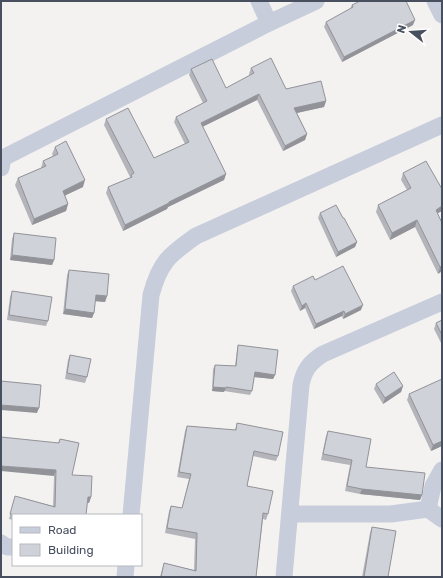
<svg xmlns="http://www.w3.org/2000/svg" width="443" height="578" viewBox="0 0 443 578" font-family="Rubik,sans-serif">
	<rect width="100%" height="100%" fill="#f4f2f1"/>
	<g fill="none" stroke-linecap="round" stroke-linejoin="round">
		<g stroke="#c7cdda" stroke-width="17">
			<path d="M259,1l10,22 47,-22"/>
			<path d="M435,1l7,14"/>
			<path d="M1,168l2,-10 266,-135"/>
			<path d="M428,509l5,-23 9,-16"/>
			<path d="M290,514h101l37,-5 14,10"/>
			<path d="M131,515l20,-220c9,-33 18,-40 45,-59l246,-111"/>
			<path d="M1,543l6,4h6"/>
			<path d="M125,577l1,-12"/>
			<path d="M284,577l17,-192c3,-15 9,-23 22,-31l119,-52"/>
		</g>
	</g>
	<g fill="#b3b5bb">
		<path d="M352,5l61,20 -71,37 -18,-35 2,-5 24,-13z"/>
		<path d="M251,68l35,21 40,12 -2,6 -27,6 10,21 -2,6 -22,11 -26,-51 -55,27 24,47 -2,6 -56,27 -1,2 -44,22 -17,-38 2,-6 22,-9v-1l-26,-52 2,-6 48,39 31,-14 -11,-22 2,-5 27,-14 -14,-28 2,-6 35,19 24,-12 -1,-2z"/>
		<path d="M55,147l28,40 -18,8 3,9 -2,7 -34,14 -17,-40 3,-7 23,-10 2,-7 10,-5 -1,-2z"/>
		<path d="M403,173l35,41 4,57 -4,3 -23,-47 -25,13 -14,-28 2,-7 29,-15 -6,-10z"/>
		<path d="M320,213l23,5 14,24 -2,5 -19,10 -18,-39z"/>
		<path d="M14,233l40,27 -2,5 -42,-5 2,-21z"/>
		<path d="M69,270l38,26 -2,6 -10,-1 -1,12 -2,5 -29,-4 4,-39z"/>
		<path d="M315,280l46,30 -18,9 -1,-3 -28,13 -9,-21 -5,3 -9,-20 2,-5z"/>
		<path d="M12,291l36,30 -2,5 -39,-6 3,-23z"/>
		<path d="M442,320v25l-8,-16 2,-6z"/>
		<path d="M238,345l37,30 -2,4 -19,-2 -2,14 -2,4 -26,-4v1l-12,-1 1,-22 2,-4 20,1 2,-16z"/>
		<path d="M70,355l17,22 -2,6 -20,-4 3,-19z"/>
		<path d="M376,384l27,2 -2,6 -18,12 -9,-15z"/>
		<path d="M409,394l33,52 -11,5 -24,-51z"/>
		<path d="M237,423l41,33 -2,5 -23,-5 -6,30 21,28 -2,6 -3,-1 -7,58h-96l4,-14 30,7 1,-31 -30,-6 4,-22 2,-5 11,2 7,-29 -12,-2 8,-46 2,-5 48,4z"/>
		<path d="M328,431l38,36 56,28 -2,5 -60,-6 -15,-3 5,-26 -29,-5 5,-24z"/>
		<path d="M60,439l12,36 19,22 -2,6h-2l-1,12h-73v5l-4,-1 6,-23 38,10 1,-30 4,-33z"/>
		<path d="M372,527l16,50h-26l8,-44z"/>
	</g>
	<g fill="#929398">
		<path d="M415,20l-2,5 -71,37 2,-5z"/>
		<path d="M259,94l-2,6 -59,29 3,-6z"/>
		<path d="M326,101l-2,6 -32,7 2,-6z"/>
		<path d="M307,134l-2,6 -22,11 2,-5z"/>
		<path d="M226,174l-2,6 -56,27 -1,2 -44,22 2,-6 44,-23z"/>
		<path d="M85,180l-2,7 -23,11 3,-7z"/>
		<path d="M68,204l-2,7 -34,14 2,-6z"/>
		<path d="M442,206v5l-9,5 3,-6z"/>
		<path d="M417,220l-2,7 -25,13 2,-7z"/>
		<path d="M357,242l-2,5 -19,10 2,-5z"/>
		<path d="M12,255l42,5 -2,5 -42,-5z"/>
		<path d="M442,266v5l-4,3 2,-7z"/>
		<path d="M96,295l11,1 -2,6 -11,-1z"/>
		<path d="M306,303l-1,5 -5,3 2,-5z"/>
		<path d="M363,305l-2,5 -18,9 2,-5z"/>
		<path d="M65,309l29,4 -2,5 -29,-4z"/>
		<path d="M344,311l-2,5 -28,13 2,-5z"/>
		<path d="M255,372l20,3 -2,4 -20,-2z"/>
		<path d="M403,386l-2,6 -18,12 2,-6z"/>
		<path d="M213,387l13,1 -2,4 -12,-1z"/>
		<path d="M1,405l38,3 -2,5 -36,-3z"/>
		<path d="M442,441v5l-11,5 2,-6z"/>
		<path d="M1,466l55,4 -2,6 -53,-5z"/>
		<path d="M362,489l60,6 -2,5 -60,-6z"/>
		<path d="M88,497h3l-2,6 -3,-1z"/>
	</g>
	<g fill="#d0d2d9" stroke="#929398">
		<path d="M360,1h46l9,19 -71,37 -18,-35 27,-15 -1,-2z"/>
		<path d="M271,58l15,31 35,-8 5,20 -32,7 13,26 -22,12 -26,-52 -58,29 25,51 -57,28v1l-44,22 -17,-38 24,-10 -1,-2 3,-2 -28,-54 22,-11 26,50 35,-16 -13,-25 31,-16 -16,-32 21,-10 14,29 28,-15 -3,-5z"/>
		<path d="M66,141l19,39 -22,11 5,13 -34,15 -16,-41 28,-12 -3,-5 15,-7 -3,-7z"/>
		<path d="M426,161l16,28v17l-6,4 6,13v43l-2,1 -23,-47 -25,13 -14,-28 33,-17 -8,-15z"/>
		<path d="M336,205l7,13h1l13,24 -19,10 -18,-39z"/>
		<path d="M14,233l42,5 -2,22 -42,-5z"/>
		<path d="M343,266l20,39 -18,9 -1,-3 -28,13 -10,-21 -4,3 -9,-20 20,-10 2,4z"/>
		<path d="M69,270l40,4 -2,22 -11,-1 -2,18 -29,-4z"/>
		<path d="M12,291l40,6 -4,24 -39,-6z"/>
		<path d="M442,320v15l-6,-12z"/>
		<path d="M238,345l40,5 -3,25 -20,-3 -3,19 -26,-4v1l-13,-1 2,-22 21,1z"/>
		<path d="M70,355l21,4 -4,18 -20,-4z"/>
		<path d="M394,372l9,14 -18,12 -9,-14z"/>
		<path d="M442,379v62l-9,4 -24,-51z"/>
		<path d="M1,381l40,4 -2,23 -38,-3z"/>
		<path d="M237,423l46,9 -5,24 -24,-5 -7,35 26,5 -5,23 -5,-1 -7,64h-95l3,-14 32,8 1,-38 -30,-5 4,-22 11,2 9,-34 -12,-2 8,-46 49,4z"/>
		<path d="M328,431l43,8 -5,28 59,6 -3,22 -60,-6 -15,-3 5,-26 -29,-6z"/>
		<path d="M1,437l58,6 1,-4 19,4 -7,32 20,1 -1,21h-3l-2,18h-71l-5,-1 5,-18 40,11 1,-37 -55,-4z"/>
		<path d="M372,527l24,4 -8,46h-24z"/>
	</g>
	<rect width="443" height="578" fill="none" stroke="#485060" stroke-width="4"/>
	<rect x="12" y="514" width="130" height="52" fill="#ffffff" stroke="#b6b9bf"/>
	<rect x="20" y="527" width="20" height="6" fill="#c7cdda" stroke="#b6b9bf"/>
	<text x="48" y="534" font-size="12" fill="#485060">Road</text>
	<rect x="20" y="544" width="20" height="12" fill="#d0d2d9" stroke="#b6b9bf"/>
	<text x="48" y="554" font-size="12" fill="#485060">Building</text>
	<g transform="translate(411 32) rotate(287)" stroke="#ffffff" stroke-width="3" paint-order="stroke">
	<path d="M0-3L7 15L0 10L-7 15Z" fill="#485060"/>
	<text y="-6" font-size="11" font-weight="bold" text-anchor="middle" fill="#485060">N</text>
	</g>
</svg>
